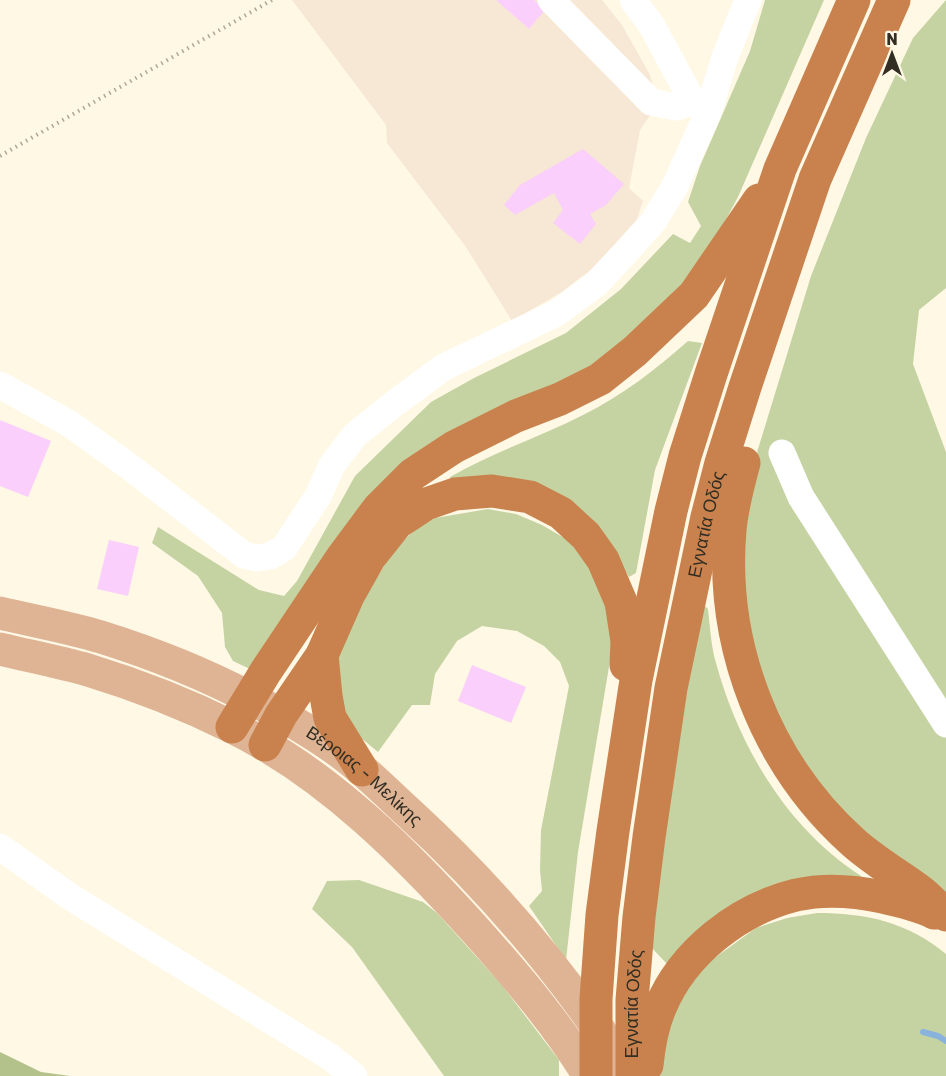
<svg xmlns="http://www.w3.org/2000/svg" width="946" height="1076" viewBox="0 0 946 1076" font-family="Rubik,sans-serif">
	<rect width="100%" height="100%" fill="#fff8e5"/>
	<path fill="#f6e8d4" d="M292,0h310l20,25 28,50 5,18 -4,21 -11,16 -11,58 14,13 -11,33 -24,23 -48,36 -48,28 -46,-74 -79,-104 -1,-18z"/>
	<g fill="#c5d3a3">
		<path d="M765,0h59l-86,197 -37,69 -73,80 -47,26 -143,69 -186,229 -19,-9 -8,-14 -3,-34 -24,-37 -46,-33 6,-16 101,63 25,6 13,-15 58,-105 76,-74 43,-24 92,-45 55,-44 52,-55 17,9 11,-17 -13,-24 12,-36 50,-115z"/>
		<path d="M946,0v288l-27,22 -6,54 33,88v447l-51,-37 -74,-70 -50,-79 -27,-107 1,-99 13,-58 53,-173 55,-138 47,-100z"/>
		<path d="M688,341l14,2 -47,127 -19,103 -7,4 -27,-45 -151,-50 -1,-5c43,-25 90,-40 133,-62 39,-19 73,-46 105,-74z"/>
		<path d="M488,509l28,5 26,11 24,14 18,18 14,21 14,49 -1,28 -33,197 -12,108 -37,-54 13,-15 -2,-21 1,-40 28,-144 -9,-24 -16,-16 -27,-15 -35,-5 -25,15 -22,33 -5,31h-18l-34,47 -17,-14 -21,-33 -2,-48 10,-32 47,-77 22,-20 18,-10z"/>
		<path d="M704,605l4,4c2,17 3,37 8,54 23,84 71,165 145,213l1,6 -195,82 -16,-17 6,-71 42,-263z"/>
		<path d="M359,880l64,22 14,11 64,71 58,76v16h-115l-92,-129 -40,-38 15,-28z"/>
		<path d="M817,913c49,0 90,9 129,41v122h-289l19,-76 30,-36 50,-36 31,-10z"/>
	</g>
	<path fill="#b2c28a" d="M0,1052l41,20 29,4h-70z"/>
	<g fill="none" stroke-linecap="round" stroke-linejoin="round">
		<path stroke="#89b2dd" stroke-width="6" d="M923,1032l15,4 8,5"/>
	</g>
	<g fill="#facffc">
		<path d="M496,0h38l11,10 -16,19z"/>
		<path d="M583,149l41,35 -18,21 -16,9 6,10 -16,20 -27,-21 10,-13 -9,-17 -39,22 -11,-10 16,-20z"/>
		<path d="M0,420l51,21 -23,56 -28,-11z"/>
		<path d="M109,540l30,7 -11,49 -31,-7z"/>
		<path d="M472,665l54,22 -15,36 -53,-22z"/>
	</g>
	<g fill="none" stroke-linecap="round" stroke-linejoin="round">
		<path stroke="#ada797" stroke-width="4" stroke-dasharray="1.5 4.5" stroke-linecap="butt" d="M0,156l272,-156"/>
		<g stroke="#fff" stroke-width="27">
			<path d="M551,0l100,102 25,5 17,-5"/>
			<path d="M633,0l19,26 41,76 14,10"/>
			<path d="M0,385l70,39 56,40 118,91 13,3 13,-2 14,-8 34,-52 14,-31 23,-30 40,-32 49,-36 113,-54 39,-29 29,-31 28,-31 22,-36 33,-73 17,-56 23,-57"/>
			<path d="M782,453l19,44 145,227"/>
			<path d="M0,847l69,49 261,161 24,19"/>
		</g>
		<g stroke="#dfb494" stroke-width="33">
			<path id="s1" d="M0,613c34,8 68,14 101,24 51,16 104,37 151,62 32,17 64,35 93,57 23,17 43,38 64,57 85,78 159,166 221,263"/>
			<path d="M0,649c29,7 59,13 88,21 49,15 98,34 144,57 96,47 175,127 246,206 40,45 80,92 111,143"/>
		</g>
		<g stroke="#c9824d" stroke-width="33">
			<path d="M744,463c-6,22 -12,44 -14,67 -10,116 36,234 123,312 20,18 44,32 66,48 10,7 18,17 27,25"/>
			<path d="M322,655l4,41 4,22 32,52"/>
			<path d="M232,727l34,-56 77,-115 35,-47 35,-35 41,-27 62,-31 44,-17 40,-20 35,-28 59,-56 65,-95"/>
			<path d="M265,745l16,-30 41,-60 26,-59 22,-39 27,-34 29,-19 29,-10 37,-3 38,6 31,16 25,23 17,24 18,42 6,39 -1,24"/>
			<path d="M647,1065c2,-20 5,-38 13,-57 23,-56 79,-99 136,-113 27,-6 59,-4 86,2 18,4 36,8 52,16"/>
			<path d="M596,1076v-77l6,-84 11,-84 23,-151 35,-169 14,-55 26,-82 69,-205 74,-169"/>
			<path id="s2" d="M632,1076v-76l7,-83 10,-80 22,-149 36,-171 14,-54 24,-76 70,-208 79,-179"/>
		</g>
	</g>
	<g text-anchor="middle" stroke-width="4.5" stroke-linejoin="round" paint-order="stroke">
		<g font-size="18" fill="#332e23" stroke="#fff8e5">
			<text dy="6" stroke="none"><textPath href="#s2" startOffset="558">Εγνατία Οδός</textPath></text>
			<text dy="6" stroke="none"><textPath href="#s1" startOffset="404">Βέροιας - Μελίκης</textPath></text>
			<text dy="6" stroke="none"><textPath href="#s2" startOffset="72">Εγνατία Οδός</textPath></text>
		</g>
	</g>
	<g transform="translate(892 54)" stroke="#fff8e5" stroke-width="4.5" paint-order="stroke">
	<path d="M0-4.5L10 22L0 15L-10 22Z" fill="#332e23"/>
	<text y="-9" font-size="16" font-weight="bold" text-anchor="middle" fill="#332e23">N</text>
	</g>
</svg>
